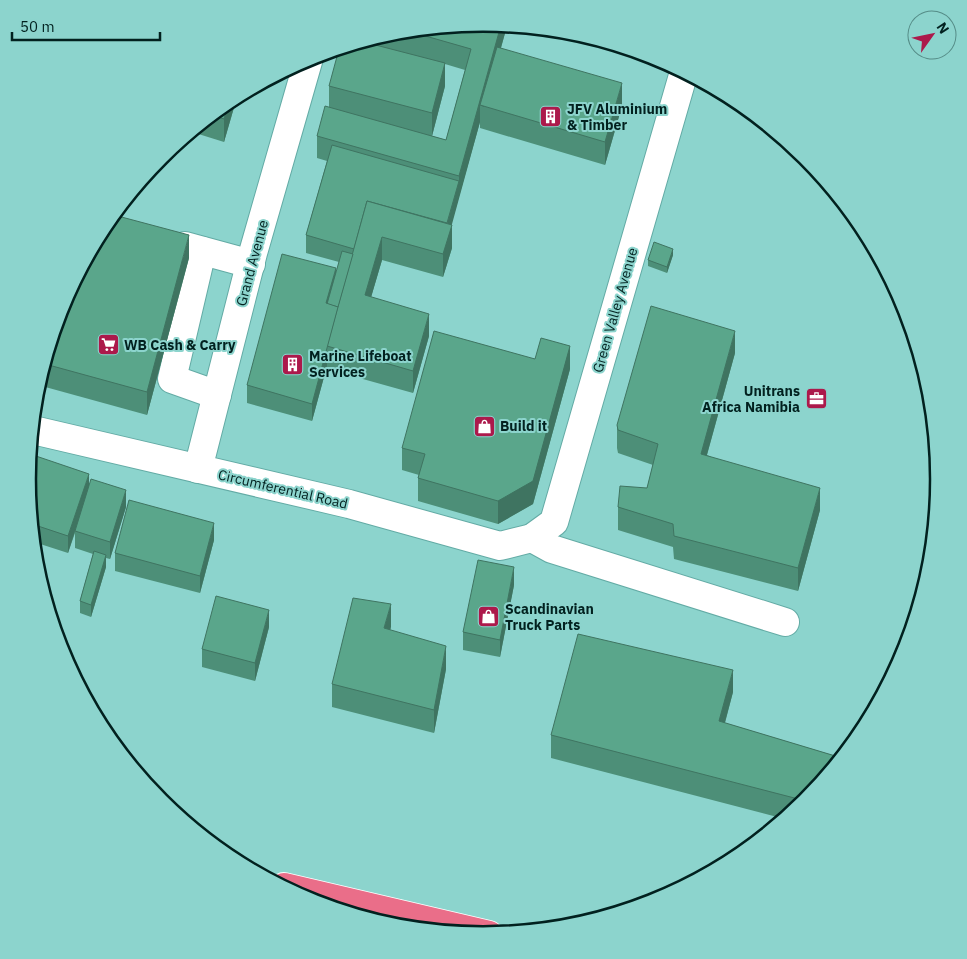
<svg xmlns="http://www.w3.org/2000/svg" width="967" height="959" viewBox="0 0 967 959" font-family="'IBM Plex Sans',sans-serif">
	<rect width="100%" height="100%" fill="#8cd4cd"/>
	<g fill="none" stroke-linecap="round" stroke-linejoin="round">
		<defs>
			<g id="minor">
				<path d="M185,246l66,18"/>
				<path d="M202,251l-30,128 45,16"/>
				<path d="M33,430l316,74 151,42 32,-8 22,-16 130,-450"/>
				<path d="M198,469l55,-216 56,-195"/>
				<path d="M532,538l20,11 233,73"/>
			</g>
			<path id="highway" d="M284,887l205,48"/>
		</defs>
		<use href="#minor" stroke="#63aba5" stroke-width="30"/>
		<use href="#highway" stroke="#fff" stroke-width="30"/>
		<use href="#minor" stroke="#fff" stroke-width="28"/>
		<use href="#highway" stroke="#ea6e89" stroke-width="28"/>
	</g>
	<g fill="#4d8f78" fill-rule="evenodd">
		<path d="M484,24l23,2 -6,22 121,58 -17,59 -125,-37v-6l-29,103 1,23 -9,29 -61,-17 -11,37 58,39 -16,57 -86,-24v-3l-15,55 -65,-18v-18l89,-111 3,-12 -33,-9v-18l21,-74 -10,-3v-22l12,-29v-21l36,-44 30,-10zM445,64l20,6 -19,70 -14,-4 13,-50z"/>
		<path d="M237,97l-13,45 -32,-10 39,-32z"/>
		<path d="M761,121l12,10 -12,-4z"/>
		<path d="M673,255l-6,18 -19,-7v-6z"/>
		<path d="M189,258l-42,157 -109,-30 25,-80z"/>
		<path d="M735,353l-28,102 113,55 -22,81 -124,-32 -1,-12 -55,-17v-23l29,-19 6,-23 -35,-12 -1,-5v-23z"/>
		<path d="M570,369l-37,135 -35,20 -80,-23v-23l1,-3 -17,-5v-22z"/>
		<path d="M28,479l61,7 37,21 -16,52 -4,-1v9l-15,50 -11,-4v-12l13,-47 -18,-6v-15l-7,20 -34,-11z"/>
		<path d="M214,540l-14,53 -85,-22v-18z"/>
		<path d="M514,585l-14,72 -37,-7v-18z"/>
		<path d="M269,627l-14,54 -53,-14v-18z"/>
		<path d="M391,627l-1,3 56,39 -12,64 -102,-26v-23z"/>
		<path d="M733,692l-8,31 117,35 -36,44 -21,17 -234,-61v-23z"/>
	</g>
	<g fill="#3f7461">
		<path d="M501,25l6,1 -23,81 -4,-2v17l-34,124v-18l13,-47v-5z"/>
		<path d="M445,63v23l-13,50v-23z"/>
		<path d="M622,83v23l-17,59v-23z"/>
		<path d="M237,97l-13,45v-23l5,-17z"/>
		<path d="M452,225v23l-9,29v-23z"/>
		<path d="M189,235v23l-42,157v-23z"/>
		<path d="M382,237v23l-17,58v-23z"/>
		<path d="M673,249v6l-6,18v-6z"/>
		<path d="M336,268v18l-7,24 -3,-7z"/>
		<path d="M429,314v22l-16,57v-22z"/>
		<path d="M735,331v22l-34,123v-22z"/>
		<path d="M570,346v23l-37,135 -35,20v-23z"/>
		<path d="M327,349v17l-15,55v-17z"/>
		<path d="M89,474v17l-14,40 -7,22v-17z"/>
		<path d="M820,488v22l-22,81v-23z"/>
		<path d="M126,490v17l-16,52v-17z"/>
		<path d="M214,523v17l-14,53v-17z"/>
		<path d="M106,555v12l-15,50v-12z"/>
		<path d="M514,567v18l-14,72v-17z"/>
		<path d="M391,604v23l-7,24v-23z"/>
		<path d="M269,610v17l-14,54v-18z"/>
		<path d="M446,646v23l-12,64v-23z"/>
		<path d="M733,670v22l-14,52v-23z"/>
	</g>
	<g fill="#5aa68b" stroke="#3f7461">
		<path d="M484,24l17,1 -42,151 -142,-40 8,-30 121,34 25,-91 -63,-18z"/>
		<path d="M364,42l81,21 -13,50 -103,-27 10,-37z"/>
		<path d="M497,47l125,36 -17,59 -125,-37z"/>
		<path d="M229,102l-5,17 -12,-4z"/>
		<path d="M332,145l127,36 -12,42 -80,-22 -13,48 -48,-14z"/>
		<path d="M367,201l85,24 -9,29 -61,-17 -17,58 64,19 -16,57 -86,-25z"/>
		<path d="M114,215l75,20 -42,157 -102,-28 18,-59 42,-79z"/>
		<path d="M654,242l19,7 -6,18 -19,-7z"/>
		<path d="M342,251l11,3 -15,53 -11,-3z"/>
		<path d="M282,254l54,14 -10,35 12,4 -26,97 -65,-19z"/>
		<path d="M651,306l84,25 -34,123 119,34 -22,80 -124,-32 -1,-12 -55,-17 2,-21 27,2 11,-44 -40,-14 -1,-5z"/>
		<path d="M434,331l101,28 6,-21 29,8 -37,135 -35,20 -80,-23 7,-24 -23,-6z"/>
		<path d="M30,454l59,20 -21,62 -36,-12 -4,-45z"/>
		<path d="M91,479l35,11 -16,52 -35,-11z"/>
		<path d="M129,500l85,23 -14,53 -85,-23z"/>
		<path d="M930,541h3l-3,28z"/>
		<path d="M94,551l12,4 -15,50 -11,-4z"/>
		<path d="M478,560l36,7 -14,73 -37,-8z"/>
		<path d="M216,596l53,14 -14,53 -53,-14z"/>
		<path d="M353,598l38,6 -7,24 62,18 -12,64 -102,-26z"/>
		<path d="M578,634l155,36 -14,51 123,37 -36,43 -255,-66z"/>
	</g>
	<defs>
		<symbol id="building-square" viewBox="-11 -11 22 22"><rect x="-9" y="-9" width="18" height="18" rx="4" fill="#ac194b" stroke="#8cd4cd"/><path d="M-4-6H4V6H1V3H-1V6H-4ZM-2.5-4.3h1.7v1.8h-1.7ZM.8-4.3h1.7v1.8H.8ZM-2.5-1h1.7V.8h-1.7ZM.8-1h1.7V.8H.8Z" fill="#fff"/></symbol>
		<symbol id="supermarket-square" viewBox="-11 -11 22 22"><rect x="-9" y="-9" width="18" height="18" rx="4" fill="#ac194b" stroke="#8cd4cd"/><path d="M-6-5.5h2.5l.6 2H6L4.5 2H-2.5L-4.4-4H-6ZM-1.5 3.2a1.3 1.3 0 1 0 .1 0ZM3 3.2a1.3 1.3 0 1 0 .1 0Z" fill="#fff"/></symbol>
		<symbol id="office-square" viewBox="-11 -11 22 22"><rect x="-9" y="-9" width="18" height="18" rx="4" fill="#ac194b" stroke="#8cd4cd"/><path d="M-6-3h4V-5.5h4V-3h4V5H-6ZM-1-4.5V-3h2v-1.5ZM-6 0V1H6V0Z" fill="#fff"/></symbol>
		<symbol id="shop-square" viewBox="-11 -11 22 22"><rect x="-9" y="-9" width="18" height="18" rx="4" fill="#ac194b" stroke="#8cd4cd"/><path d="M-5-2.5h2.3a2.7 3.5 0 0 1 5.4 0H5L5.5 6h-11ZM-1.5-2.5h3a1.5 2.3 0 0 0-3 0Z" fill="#fff"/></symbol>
	</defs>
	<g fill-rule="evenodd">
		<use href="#building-square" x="538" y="104" width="25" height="25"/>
		<use href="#supermarket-square" x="96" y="332" width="25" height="25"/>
		<use href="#building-square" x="280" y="352" width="25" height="25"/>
		<use href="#office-square" x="804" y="386" width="25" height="25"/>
		<use href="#shop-square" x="472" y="414" width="25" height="25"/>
		<use href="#shop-square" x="476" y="604" width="25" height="25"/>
	</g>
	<g text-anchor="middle" stroke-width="4" stroke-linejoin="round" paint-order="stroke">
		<g font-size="14" font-weight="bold" fill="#02211f" stroke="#8cd4cd" text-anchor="start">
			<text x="567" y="114">JFV Aluminium<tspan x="567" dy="16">&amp; Timber</tspan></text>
			<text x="124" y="350">WB Cash &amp; Carry</text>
			<text x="309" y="361">Marine Lifeboat<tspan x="309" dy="16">Services</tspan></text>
			<text x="800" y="396" text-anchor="end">Unitrans<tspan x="800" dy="16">Africa Namibia</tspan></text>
			<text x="500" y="431">Build it</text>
			<text x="505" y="614">Scandinavian<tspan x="505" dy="16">Truck Parts</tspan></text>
		</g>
		<g font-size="14" fill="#02211f" stroke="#8cd4cd">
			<text transform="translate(252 263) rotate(-75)" y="5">Grand Avenue</text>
			<text transform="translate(615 310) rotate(-74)" y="5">Green Valley Avenue</text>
			<text transform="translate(283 489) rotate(13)" y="5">Circumferential Road</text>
		</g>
	</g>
	<path d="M0 0H967V959H0ZM36 479a447 447 0 1 1 894 0a447 447 0 1 1-894 0Z" fill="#8cd4cd" fill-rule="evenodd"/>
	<path fill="none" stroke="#02211f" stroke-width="2.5" d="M36 479a447 447 0 1 1 894 0a447 447 0 1 1-894 0Z"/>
	<g transform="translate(932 35) rotate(57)"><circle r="24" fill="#8cd4cd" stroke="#558c87"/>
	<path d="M0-4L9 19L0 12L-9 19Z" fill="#ac194b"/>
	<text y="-8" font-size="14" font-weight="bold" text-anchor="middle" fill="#02211f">N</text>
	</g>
	<path d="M12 32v8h148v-8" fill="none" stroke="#02211f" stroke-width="2.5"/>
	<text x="20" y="32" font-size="15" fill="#02211f" stroke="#8cd4cd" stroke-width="4" paint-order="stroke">50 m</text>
</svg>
